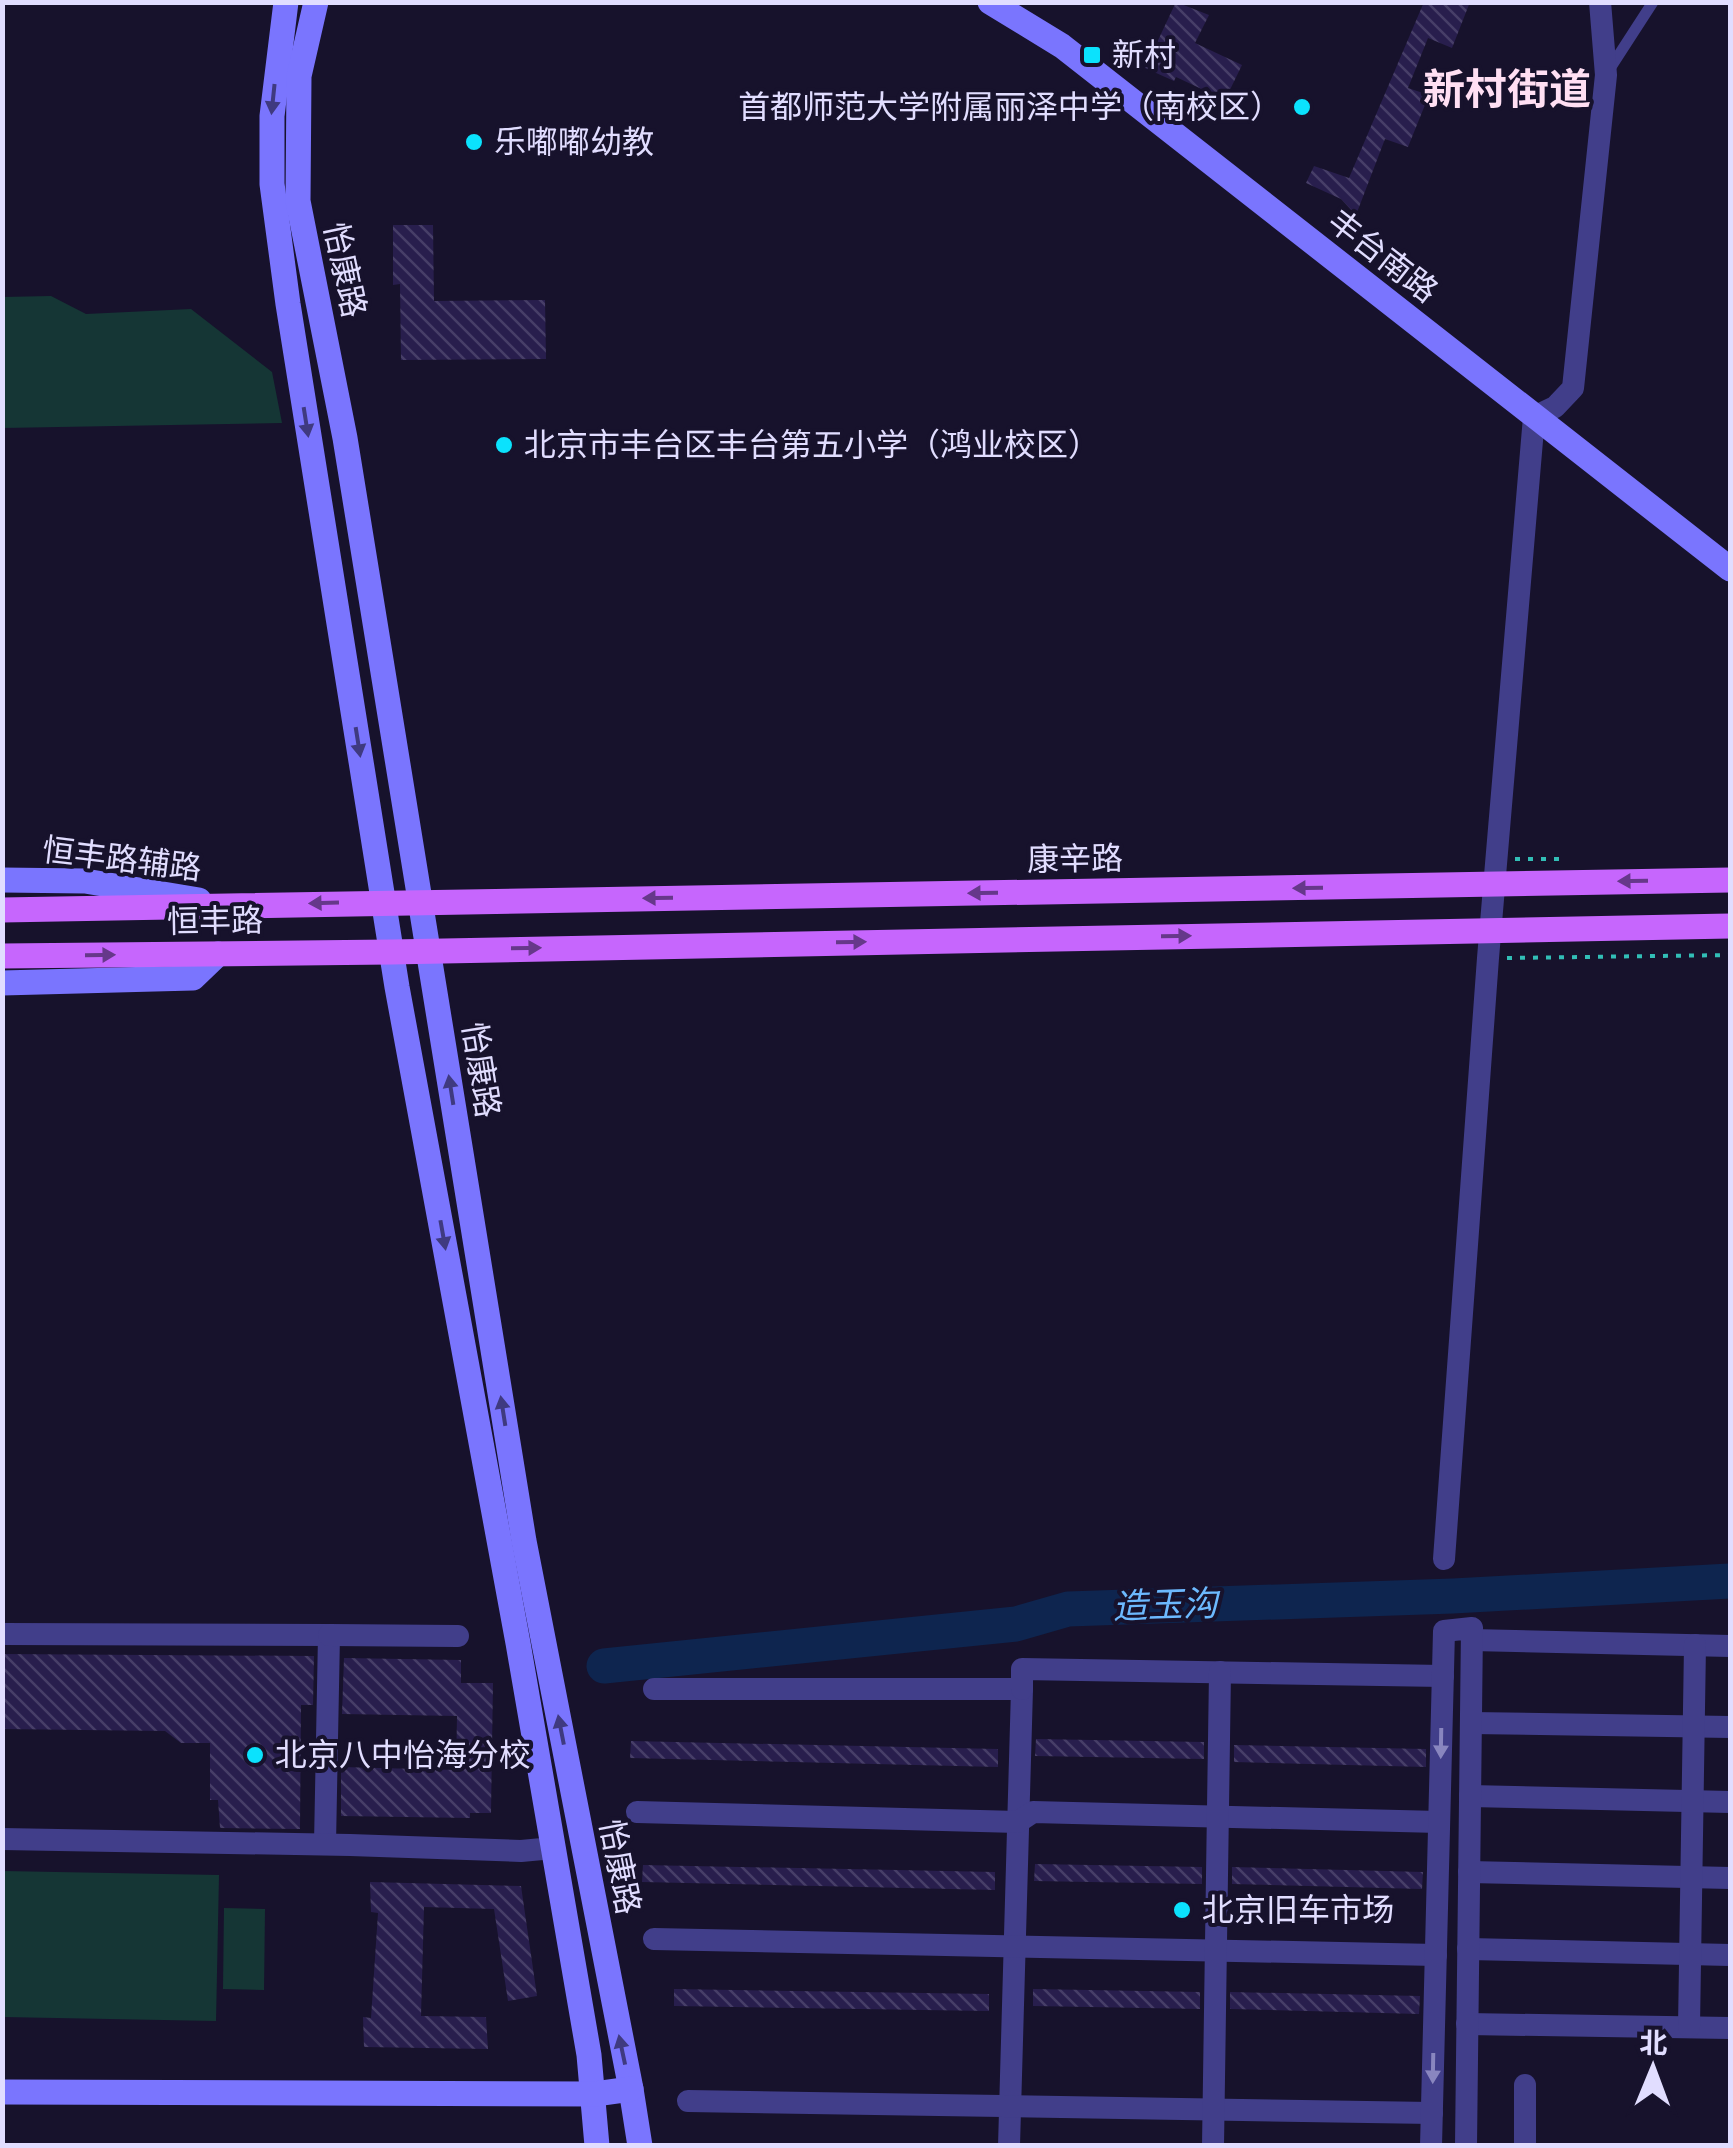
<svg xmlns="http://www.w3.org/2000/svg" width="1733" height="2148" viewBox="0 0 1733 2148" font-family="Rubik,'Noto Sans SC',sans-serif">
	<defs>
		<pattern id="building-back-hatch" width="6" height="6" patternUnits="userSpaceOnUse" patternTransform="scale(2.5)"><rect width="6" height="6" fill="#281e4d"/><path d="M-1 5l2 2M0 0l6 6M5-1l2 2" fill="none" stroke="#473e68"/></pattern>
	</defs>
	<rect width="100%" height="100%" fill="#17122c"/>
	<g fill="#153635">
		<path d="M51,296l35,18 105,-5 81,63 10,51 -279,5v-131z"/>
		<path d="M3,1871l216,4 -3,146 -213,-4z"/>
		<path d="M224,1908l41,1 -1,81 -41,-1z"/>
	</g>
	<g fill="none" stroke-linecap="round" stroke-linejoin="round">
		<path stroke="#0e254f" stroke-width="35" d="M604,1666l412,-42 52,-15 385,-13 277,-15"/>
	</g>
	<g fill="url(#building-back-hatch)">
		<path d="M1176,2l33,13 -14,28 47,22 -17,35 -49,-23 -2,4 -29,-13z"/>
		<path d="M1424,2h46l-18,46 -24,-10 -20,50 21,7 -21,52 -23,-8 -29,76 -15,-16 -35,-16 8,-17 35,12z"/>
		<path d="M393,225h40l1,76 111,-1 1,59 -145,1 -1,-76 -7,1z"/>
		<path d="M2,1654l312,2 -1,49h-12l-1,124 -80,-1 -2,-28h-8v-57h-29l-16,-12 -163,-2z"/>
		<path d="M344,1658l117,2v23h32l-2,130h-21v5l-129,-2v-49l115,3 1,-54 -115,-2z"/>
		<path d="M1036,1739l168,3v17l-169,-3z"/>
		<path d="M631,1741l367,8v18l-368,-9z"/>
		<path d="M1234,1745l192,4v18l-192,-5z"/>
		<path d="M1035,1864l167,3v17l-168,-3z"/>
		<path d="M643,1865l352,7v18l-353,-8z"/>
		<path d="M1232,1867l191,5 -1,17 -190,-5z"/>
		<path d="M370,1882l151,4 16,110 -29,5 -14,-92 -70,-2 -3,109 65,1 2,32 -124,-2 -1,-30 8,1 7,-105 -7,-1z"/>
		<path d="M674,1989l315,5v17l-315,-5z"/>
		<path d="M1033,1989l167,3v17l-167,-3z"/>
		<path d="M1230,1992l190,4 -1,18 -189,-5z"/>
	</g>
	<g fill="none" stroke-linecap="round" stroke-linejoin="round">
		<g stroke="#32beb6" stroke-width="4" stroke-dasharray="5 8" stroke-linecap="butt">
			<path d="M1515,859h46"/>
			<path d="M1507,958l223,-3"/>
		</g>
		<path stroke="#413e8a" stroke-width="11" d="M1609,70l44,-68"/>
		<g stroke="#413e8a" stroke-width="22">
			<path d="M1444,1559l44,-601 46,-541 21,-10 18,-19 33,-313 -6,-73"/>
			<path d="M2,1634l327,1 -4,209"/>
			<path d="M329,1635l129,1"/>
			<path d="M1472,1640l258,6"/>
			<path d="M654,1689h368l-13,457"/>
			<path d="M1022,1689v-20l421,7"/>
			<path d="M1471,1723l259,4"/>
			<path d="M1470,1796l260,6"/>
			<path d="M637,1812l381,10 15,-10 406,10"/>
			<path d="M2,1839l348,6 171,6 32,-3"/>
			<path d="M1469,1872l261,6"/>
			<path d="M654,1939l782,16"/>
			<path d="M1468,1949l262,6"/>
			<path d="M1467,2024l263,4"/>
			<path d="M1689,2027l6,-382"/>
			<path d="M688,2101l744,12"/>
			<path d="M1213,2146l7,-474"/>
			<path d="M1431,2146l13,-515 28,-3 -6,518"/>
			<path d="M1525,2146v-61"/>
		</g>
		<g stroke="#7a75fe" stroke-width="25">
			<path d="M286,2l-14,114v68l16,120 109,683 121,656 71,412 8,91"/>
			<path d="M316,2l-17,74 -1,125 47,237 179,1103 107,548 9,57"/>
			<path d="M990,2l72,44 668,523"/>
			<path d="M2,880l83,1 114,19"/>
			<path d="M2,983l191,-5 25,-24"/>
			<path d="M2,2092l593,2 36,-5"/>
		</g>
		<g stroke="#c666fd" stroke-width="25">
			<path d="M2,910l1728,-30"/>
			<path d="M2,956l389,-4 1339,-26"/>
		</g>
	</g>
	<defs><path id="oneway-solid" d="M-6-.8H1V-3.2L6.5 0L1 3.2V.8H-6Z" transform="scale(2.5)"/></defs>
	<g fill="#3f3a80">
		<use href="#oneway-solid" transform="translate(273 99) rotate(96)"/>
		<use href="#oneway-solid" transform="translate(306 422) rotate(81)"/>
		<use href="#oneway-solid" transform="translate(358 742) rotate(81)"/>
		<use href="#oneway-solid" transform="translate(451 1090) rotate(-99)"/>
		<use href="#oneway-solid" transform="translate(443 1235) rotate(80)"/>
		<use href="#oneway-solid" transform="translate(503 1411) rotate(-99)"/>
		<use href="#oneway-solid" transform="translate(561 1730) rotate(-101)"/>
		<use href="#oneway-solid" transform="translate(622 2050) rotate(-102)"/>
	</g>
	<g fill="#66388a">
		<use href="#oneway-solid" transform="translate(1633 881) rotate(179)"/>
		<use href="#oneway-solid" transform="translate(1308 888) rotate(179)"/>
		<use href="#oneway-solid" transform="translate(983 893) rotate(179)"/>
		<use href="#oneway-solid" transform="translate(658 898) rotate(179)"/>
		<use href="#oneway-solid" transform="translate(324 903) rotate(178)"/>
		<use href="#oneway-solid" transform="translate(1176 936) rotate(-1)"/>
		<use href="#oneway-solid" transform="translate(851 942) rotate(-1)"/>
		<use href="#oneway-solid" transform="translate(526 948) rotate(-1)"/>
		<use href="#oneway-solid" transform="translate(100 955) rotate(-1)"/>
	</g>
	<g fill="#8986bf">
		<use href="#oneway-solid" transform="translate(1441 1743) rotate(91)"/>
		<use href="#oneway-solid" transform="translate(1433 2068) rotate(91)"/>
	</g>
	<g fill="#0be2fd" stroke="#17122c" stroke-width="4">
		<rect x="1082" y="45" width="20" height="20" rx="5"/>
		<circle cx="1302" cy="107" r="10"/>
		<circle cx="474" cy="142" r="10"/>
		<circle cx="504" cy="445" r="10"/>
		<circle cx="255" cy="1755" r="10"/>
		<circle cx="1182" cy="1910" r="10"/>
	</g>
	<g text-anchor="middle" stroke-width="8" stroke-linejoin="round" paint-order="stroke">
		<g font-size="32" fill="#e1ddff" stroke="#17122c" text-anchor="start">
			<text x="1112" y="66">新村</text>
			<text x="1282" y="118" text-anchor="end">首都师范大学附属丽泽中学（南校区）</text>
			<text x="494" y="153">乐嘟嘟幼教</text>
			<text x="524" y="456">北京市丰台区丰台第五小学（鸿业校区）</text>
			<text x="275" y="1766">北京八中怡海分校</text>
			<text x="1202" y="1921">北京旧车市场</text>
		</g>
		<g font-size="32" fill="#e1ddff" stroke="#17122c">
			<text transform="translate(1383 256) rotate(38)" y="11">丰台南路</text>
			<text transform="translate(345 270) rotate(78)" y="11">怡康路</text>
			<text transform="translate(122 859) rotate(7)" y="11">恒丰路辅路</text>
			<text transform="translate(1075 859) rotate(-1)" y="11">康辛路</text>
			<text transform="translate(215 921) rotate(-1)" y="11">恒丰路</text>
			<text transform="translate(481 1070) rotate(81)" y="11">怡康路</text>
			<text transform="translate(620 1867) rotate(79)" y="11">怡康路</text>
		</g>
		<g font-size="35" font-style="italic" fill="#6cb9fe" stroke="#17122c">
			<text transform="translate(1165 1605) rotate(-2)" y="12">造玉沟</text>
		</g>
		<g font-size="42" font-weight="bold" fill="#ffdff3" stroke="#17122c">
			<text x="1507" y="104">新村街道</text>
		</g>
	</g>
	<rect width="1733" height="2148" fill="none" stroke="#e1ddff" stroke-width="10"/>
	<g transform="translate(1653 2068) rotate(1)" stroke="#17122c" stroke-width="8" paint-order="stroke">
	<path d="M0-8L18 38L0 25L-18 38Z" fill="#e1ddff"/>
	<text y="-15" font-size="28" font-weight="bold" text-anchor="middle" fill="#e1ddff">北</text>
	</g>
</svg>
